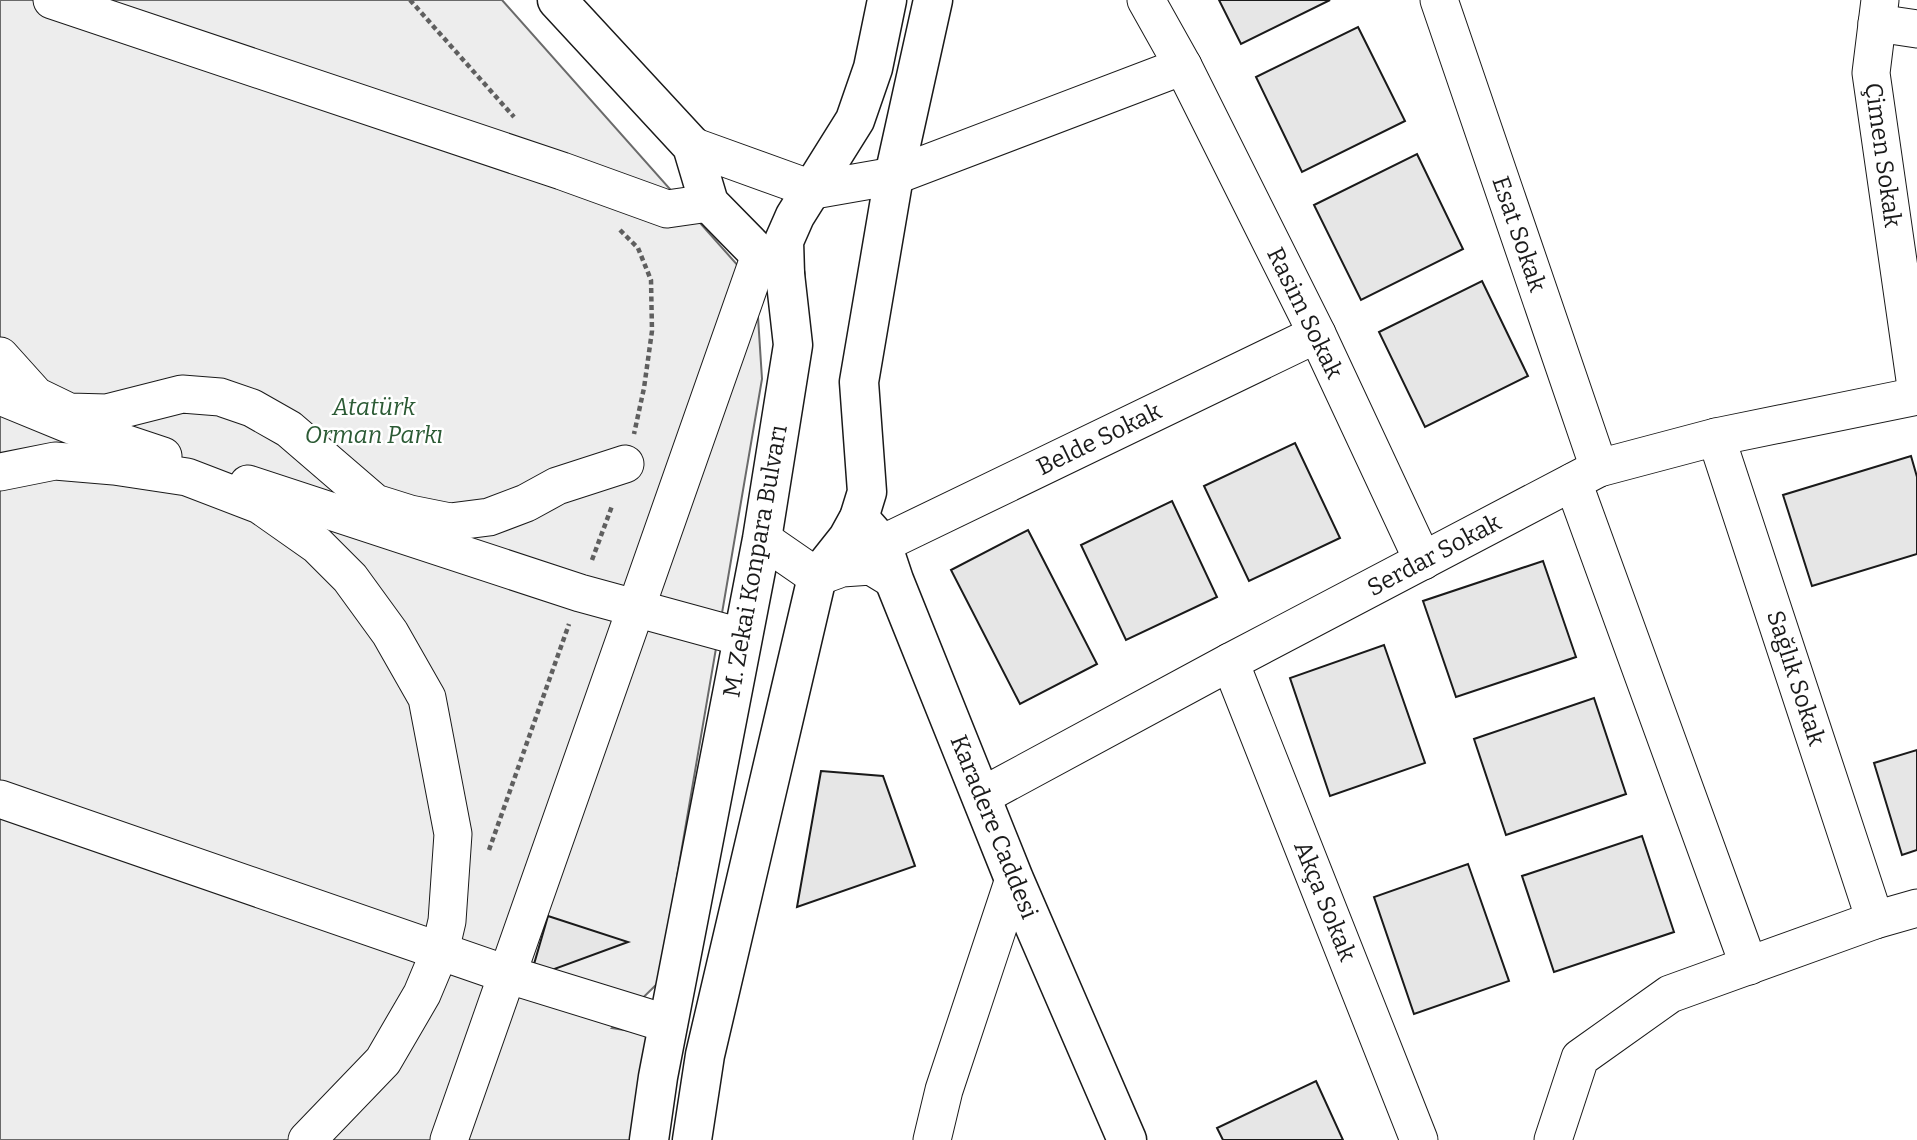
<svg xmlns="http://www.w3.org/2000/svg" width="1917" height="1140" viewBox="0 0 1917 1140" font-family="Bitter,serif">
	<rect width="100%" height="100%" fill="#fff"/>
	<path fill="#ededed" stroke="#6a6a6a" stroke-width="2" d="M0,0h502l254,286 6,93 -103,603 -47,46 44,7 -19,105h-637z"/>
	<g fill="#e6e6e6" stroke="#1a1a1a" stroke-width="2">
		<path d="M1219,0h111l-89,44z"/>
		<path d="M1358,27l47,94 -103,51 -46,-95z"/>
		<path d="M1417,154l46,95 -102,51 -47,-95z"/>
		<path d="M1482,281l46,95 -103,51 -46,-95z"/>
		<path d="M1295,443l45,95 -91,43 -45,-95z"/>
		<path d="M1911,456l6,21v77l-105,32 -29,-91z"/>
		<path d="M1172,501l45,96 -91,43 -45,-95z"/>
		<path d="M1028,530l69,134 -77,40 -69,-134z"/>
		<path d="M1543,561l33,96 -120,40 -33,-96z"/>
		<path d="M1384,645l41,118 -95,33 -40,-118z"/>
		<path d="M1594,698l32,96 -120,41 -32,-96z"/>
		<path d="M1917,750v100l-15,5 -28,-92z"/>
		<path d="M821,771l62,5 32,90 -118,41z"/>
		<path d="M1642,836l32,96 -120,40 -32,-96z"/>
		<path d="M1468,864l41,117 -95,33 -40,-117z"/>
		<path d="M548,916l80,26 -98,36z"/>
		<path d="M1316,1081l27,59h-120l-6,-12z"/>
	</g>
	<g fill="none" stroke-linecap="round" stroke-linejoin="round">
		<defs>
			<g id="minor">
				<path d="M52,0l510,171 105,38 42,-6"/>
				<path d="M1439,0l160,468"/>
				<path d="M1880,0l-9,73 46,321"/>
				<path d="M1877,23l40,6"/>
				<path d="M1183,66l134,268 106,227"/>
				<path d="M692,146l122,44 80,-14 289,-110 -37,-66"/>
				<path d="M0,356l36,40 33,16 38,1 75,-19 38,3 32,11 37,21 86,74 35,11 40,8 39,-5 37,-14 31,-17 68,-22"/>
				<path d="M0,396l73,30 90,30"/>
				<path d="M1716,437l159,483"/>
				<path d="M0,472l55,-11 59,5 73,11 73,28 57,40 33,33 40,55 37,65 26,136 -6,87 -7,30 -18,43 -39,67 -76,79"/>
				<path d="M1573,482l176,484"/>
				<path d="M248,484l332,109 161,44"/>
				<path d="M762,539l55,38 25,-9 29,-2 23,14"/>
				<path d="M882,544l435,-210"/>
				<path d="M1230,662l189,478"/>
				<path d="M982,796l248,-134 369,-194 117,-31 201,-41"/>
				<path d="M0,799l506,175 162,50"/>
				<path d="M449,1140l311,-885"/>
				<path d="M932,1140l12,-50 70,-211"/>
				<path d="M1553,1140l27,-82 90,-64 205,-74 42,-12"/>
			</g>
			<g id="major">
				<path d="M557,0l135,146 17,57 51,52 25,19"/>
				<path d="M859,518l23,26 12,36 120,299 113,261"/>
				<path d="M649,1140l9,-63 104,-538 31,-194 -8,-71 -1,-33 11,-25 60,-96 18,-52 14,-68"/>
				<path d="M692,1140l13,-85 112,-478 31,-39 11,-20 8,-26 -8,-110 35,-206 39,-176"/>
			</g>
		</defs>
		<use href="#minor" stroke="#1a1a1a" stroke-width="39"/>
		<use href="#major" stroke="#1a1a1a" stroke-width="41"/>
		<g stroke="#5f5f5f" stroke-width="4.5" stroke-dasharray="5 3.5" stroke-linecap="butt">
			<path d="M410,0l104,117"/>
			<path d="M620,230l18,18 13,32 1,51 -8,57 -10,46"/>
			<path d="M592,560l20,-54"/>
			<path d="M489,850l80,-226"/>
		</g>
		<use href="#minor" stroke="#fff" stroke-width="37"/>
		<use href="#major" stroke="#fff" stroke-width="38"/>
	</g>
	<g text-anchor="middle" stroke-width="5" stroke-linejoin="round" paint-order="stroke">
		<g font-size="24" fill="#1a1a1a" stroke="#fff">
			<text transform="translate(1883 155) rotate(82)" y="8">Çimen Sokak</text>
			<text transform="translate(1519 234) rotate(71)" y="8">Esat Sokak</text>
			<text transform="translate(1305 313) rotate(64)" y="8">Rasim Sokak</text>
			<text transform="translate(1099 439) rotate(-26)" y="8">Belde Sokak</text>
			<text transform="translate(1434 555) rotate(-28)" y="8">Serdar Sokak</text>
			<text transform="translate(755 561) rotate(-80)" y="8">M. Zekai Konpara Bulvarı</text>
			<text transform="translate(1796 678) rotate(72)" y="8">Sağlık Sokak</text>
			<text transform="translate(994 827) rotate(68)" y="8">Karadere Caddesi</text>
			<text transform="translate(1325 901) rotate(68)" y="8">Akça Sokak</text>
		</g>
		<g font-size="24" font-style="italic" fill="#2b5a34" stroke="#fff">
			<text x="374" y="415">Atatürk<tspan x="374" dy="28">Orman Parkı</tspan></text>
		</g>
	</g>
</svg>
